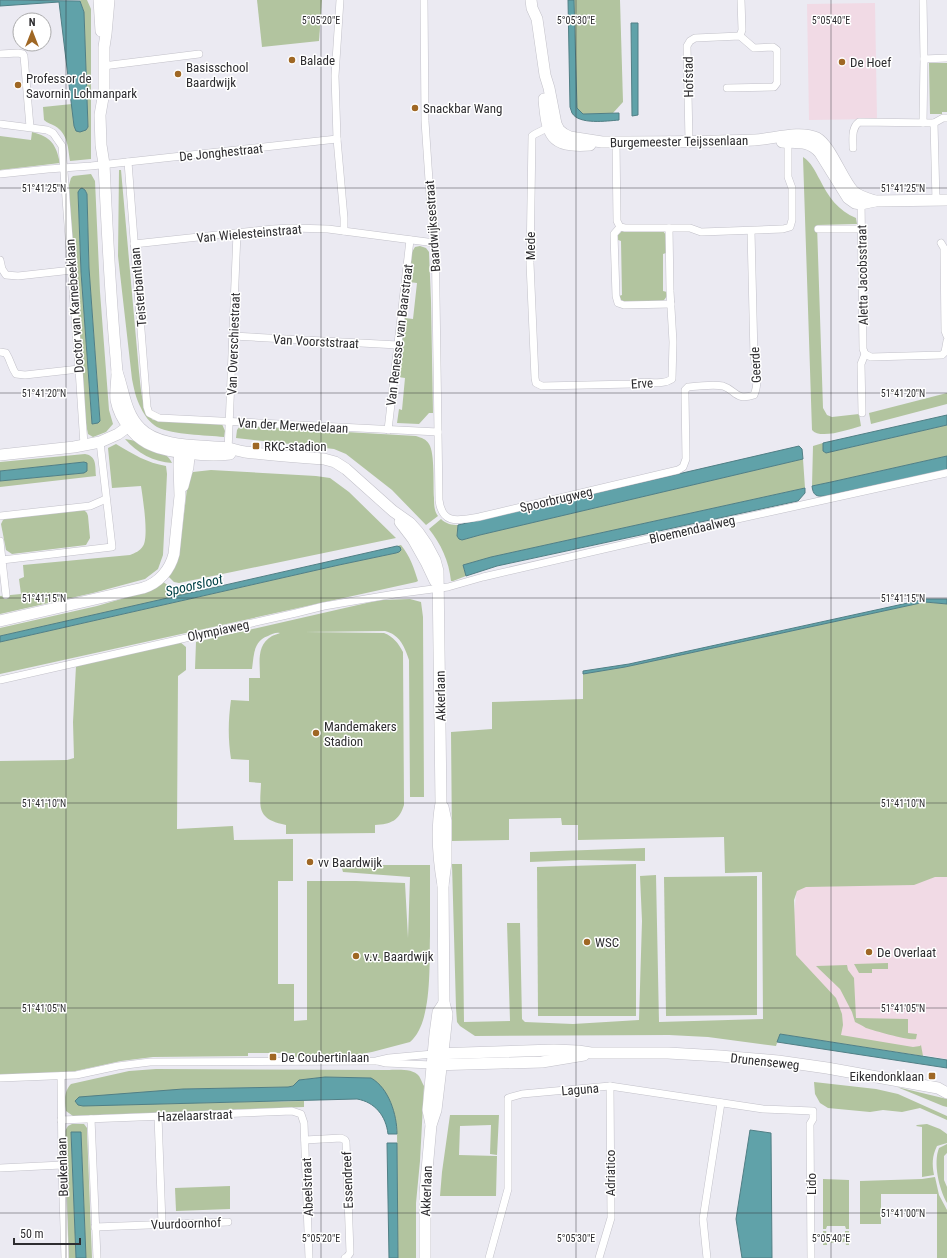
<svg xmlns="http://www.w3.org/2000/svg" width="947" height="1258" viewBox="0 0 947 1258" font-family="'Roboto Condensed',sans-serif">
	<rect width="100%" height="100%" fill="#ebeaf2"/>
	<g fill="#f1dae5">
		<path d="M875,3l2,116 -68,1 -2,-116z"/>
		<path d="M947,870v189l-164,-28 15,-157z"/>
	</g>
	<g fill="#b2c49f" fill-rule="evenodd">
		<path d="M80,0h7l4,9v150l-21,2c-2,-13 -2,-27 -15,-35 -3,-2 -8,-3 -11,-6l-1,-13 29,-3 2,22 12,4 2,-3 -4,-115z"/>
		<path d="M257,0h65l-3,41 -57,6z"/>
		<path d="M574,0h46l3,102 -10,11 -30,1 -6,-6z"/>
		<path d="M929,63h18v49h-5v2h-12z"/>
		<path d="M32,132c19,5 24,12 28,31l-60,7v-34l31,4z"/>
		<path d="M803,157c8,5 12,14 17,23 8,16 18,31 36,38l1,6 -40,1 6,183 4,7 5,2 27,-3 2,12c-11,3 -41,14 -49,4z"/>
		<path d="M119,170h2l18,202c2,16 2,35 14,48l69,4 3,7 -1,6c-19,-2 -50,-2 -67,-10 -7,-4 -13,-12 -16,-19 -5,-9 -7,-19 -9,-29l-14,-123z"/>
		<path d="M91,174l4,7 5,111 9,118 4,14 -7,8 -13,5 -5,-3 -2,-10 -13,-162 -4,-77 2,-7 2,-2zM85,190l2,4 2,74 11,153 -5,3h-3l-11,-152 -3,-80z"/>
		<path d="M622,231h41l3,4v18l-3,1v37l4,1c0,4 -1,6 -4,9l-38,1 -4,-2 -2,-4 3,-1 -1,-54 -3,-1v-5z"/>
		<path d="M420,246l6,2 3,4 2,49 2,112h-4l-10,11 -22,-1 2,-14 3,1 3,-32 -7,-1 7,-59 8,1 4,-36 -8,-1 3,-30 3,-5z"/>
		<path d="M947,393v11l-76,20 -2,-11z"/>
		<path d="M947,425v31l-116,26 -19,4 1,-40 10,-3v8l3,2z"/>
		<path d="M240,426l176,10c6,2 10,3 13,8 6,9 4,42 5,54 0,6 0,13 4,18l-12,9 -34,-35 -46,-36 -12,-5 -98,-11 1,-8z"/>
		<path d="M125,439c14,2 41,10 47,24 -18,-1 -35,-10 -47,-24z"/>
		<path d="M116,444c17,10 31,19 50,22l1,8 -4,81 -5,14 -13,10 -52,14 -93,21v-18l21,-2 -2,-15 5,-2 -1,-12 107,-10c5,-2 10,-4 13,-9 6,-9 0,-47 -2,-60l-29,2 -4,-40z"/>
		<path d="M85,454c12,2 10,12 11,22l-96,11v-6l84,-8v-11l-84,9v-9z"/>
		<path d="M803,459l2,29 -314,69 -28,8 3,11 -13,5h-2c-2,-20 -10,-37 -22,-52l12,-10c5,5 11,6 17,6l-1,11 5,4 18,-5z"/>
		<path d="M211,470l105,6 14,2 19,14 47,46 -217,45 -5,-1 -7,-7 6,-8 6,-11 9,-76 5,-8z"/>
		<path d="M83,509l4,4 1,3 2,22 -4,7 -74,9 -6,-4 -5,-26 2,-4 2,-2z"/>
		<path d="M401,545c9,11 13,23 17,36l-2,1 -416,92v-32l339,-77 57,-12 3,-1 1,-5 -3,-1z"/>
		<path d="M162,581c9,7 17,11 29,12l-191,43v-8l97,-22 55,-16z"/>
		<path d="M410,599l11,3 2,15 1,180h-14l-1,-137c-3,-9 -7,-20 -15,-25 -2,-2 -6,-3 -9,-4l-81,1 80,1c10,4 14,10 19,19l1,153c-5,16 -13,19 -29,20v8l-89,1v-9c-30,-6 -26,-17 -25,-42l-12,-1v-22l-18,-1c-3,-20 -3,-38 0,-59l18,1v-23h11c0,-15 -4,-33 12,-42 2,-1 6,-2 8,-3 -4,-1 -8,1 -12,3 -15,5 -14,20 -16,33h-57l1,-27 175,-40 11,-2z"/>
		<path d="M925,602l22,2v273h-12l-21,8 -108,2 -9,4 -3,9 2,55 40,43 6,16 1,11 -2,10 72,12 7,-1 1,-1 2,11 -143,-22 -4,12 -68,-9 -39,-2 -194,1 -15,-10 -3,-4 -1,-14 -4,-144h10l2,158 46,-1 -3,-98h13l2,96 3,3 48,2 66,-4 3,-99 -2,-45 16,-1 3,147 104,-3 -1,-147 -37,1 -1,-36 -146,3v-15h-16l-1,-7 -52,1v21l-57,1 -1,-109 41,-3v-27l91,-3v-25l42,-7 42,-9z"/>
		<path d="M180,642l6,5v23l-8,6 -1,153 56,-3 1,14 59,-1v42h-15v103h16v37l13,-1v-139h49l49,2 3,55 2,-61 -67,-5 -2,-7h89c0,24 0,47 0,71 -1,27 3,87 -20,106l-38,10 -22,4 -55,1v-4h-47v3l-95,1 -32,4 -50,11 -71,3v-314l67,-1 7,-2 -1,-36 3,-56z"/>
		<path d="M645,848v13l-65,-1 -50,2v-10z"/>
		<path d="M636,864v152h-98l-1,-149z"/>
		<path d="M757,876v139l-91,1 -2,-139z"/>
		<path d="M888,963v6h-16v4h-13l-5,-9z"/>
		<path d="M847,965l1,5 6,8 2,40 52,1v14l9,1 -1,5c-6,2 -41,-8 -50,-11 -3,-2 -7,-4 -11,-6l-3,-10 -12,-23 -24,-23z"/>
		<path d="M156,1069l231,1c9,0 26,-2 32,6 2,3 3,7 5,10l-4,75 -4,42v55h-18l-1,-129 -26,-51 -46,-1 -26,3 -6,6 -5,1 -105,2 -105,16 226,-4v6l-231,9 -7,-5c-2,-9 -2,-20 5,-27l58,-13z"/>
		<path d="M814,1082l62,7 22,5 49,22v4l-27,-12 -18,4 -19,-2 -13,2 -42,-4 -8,-5 -5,-9z"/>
		<path d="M897,1087l50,12v8l-4,-1z"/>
		<path d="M450,1115h49l-2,40 -7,-1 1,-29 -31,1 -1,29 38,1 -1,40h-56l2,-24z"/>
		<path d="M72,1124h12l3,4v3l5,127h-6l-5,-126h-10l5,126h-7l-4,-93v-34l3,-5z"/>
		<path d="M927,1124l13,5 7,5v9l-10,3c-5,10 -5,18 -3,29l-12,2v-50l-6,-1 1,-1z"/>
		<path d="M947,1144v9l-3,3v24l3,7v16c-8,-14 -14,-40 -8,-55z"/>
		<path d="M935,1177l4,18 8,15v48h-10v-64h-56v30h-21v-43l62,-2z"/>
		<path d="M823,1179l26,1v49h-3l-1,-3h-18l-1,3h-3z"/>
		<path d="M230,1186v23l-54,2 -1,-23z"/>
		<path d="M823,1231h3l1,3h18v-3h4v14h-3l-1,-3 -18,1v2h-4z"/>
	</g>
	<g fill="#60a2a9" stroke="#517f85">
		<path d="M0,0l80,1 4,11 4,115 -2,3 -6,2 -4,-1 -2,-5 -15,-124 -59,4z"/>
		<path d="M568,0h6l3,108 6,6 36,-1v7c-12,1 -40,5 -47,-7 -1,-2 -1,-4 -2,-6z"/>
		<path d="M631,23h7v92l-6,1z"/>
		<path d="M82,188l3,2 2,4 2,74 11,153 -2,2 -6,1 -11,-152 -3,-80 2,-3z"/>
		<path d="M947,415v10l-104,24 -17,4 -3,-2v-8z"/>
		<path d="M799,446l3,3 1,10 -323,76 -18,5 -3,-1 -2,-3 1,-11z"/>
		<path d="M947,456v14l-122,26c-9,1 -12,-1 -13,-10l19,-4z"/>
		<path d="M84,462l3,1v8l-3,2 -84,8v-10z"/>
		<path d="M805,488v5l-7,8 -301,65 -31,10 -3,-11 28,-8z"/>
		<path d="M397,546l3,1 1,3 -2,2 -3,1 -57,12 -339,77v-6z"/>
		<path d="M926,599h21v5l-22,-2 -258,56 -42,9 -42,7v-3l46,-7z"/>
		<path d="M780,1034l167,26v8l-170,-26z"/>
		<path d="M325,1077l46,1c18,10 26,37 26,56h-9c-2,-18 -13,-32 -31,-35l-274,7 -5,-1 -3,-4 4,-4 104,-8 105,-2 5,-1 6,-6z"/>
		<path d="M750,1130l21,3 1,125h-30l-6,-39z"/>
		<path d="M71,1132h10l5,126h-10z"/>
		<path d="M387,1143h10l1,115h-9z"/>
	</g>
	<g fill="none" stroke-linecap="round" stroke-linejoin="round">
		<defs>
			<g id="street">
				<path d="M340,0l-5,76 2,63 7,79v13"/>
				<path d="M424,0l1,121 6,89 4,17 4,273c3,26 21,20 40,17l199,-47 5,-3 3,-8 -1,-64v-5l3,-3c9,-1 26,-3 35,-1 13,4 12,15 31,9 5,-11 3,-28 0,-39l-3,-125"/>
				<path d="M923,0l1,59 -1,64"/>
				<path d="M740,36l2,-6 -1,-30"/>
				<path d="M0,54l18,-1 5,1 1,2 6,71"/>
				<path d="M924,59l23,-1"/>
				<path d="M103,66l96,-12"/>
				<path d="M934,123l2,78"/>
				<path d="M0,124l47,6 6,3 9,13 17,223 5,76"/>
				<path d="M551,126l-16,8 -3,2 -2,127 5,115 1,5 6,3 90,-2c12,-5 28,3 40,-5l1,-37 -3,-51 -1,-63"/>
				<path d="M689,141l-2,-95 3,-5 5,-3 45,-2 14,12 19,-1 4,3v33l-3,4 -47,1"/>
				<path d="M616,142l1,79 3,6"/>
				<path d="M853,148c0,-9 -2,-20 6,-26l75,1 9,-5h4"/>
				<path d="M128,162l19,245 2,6 10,5 279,14"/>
				<path d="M0,174l48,-5 43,-3 246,-27"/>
				<path d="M861,200l2,149 2,5 -4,10 1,49"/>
				<path d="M620,227l5,1h65l11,4 82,-3 7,-2 2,-7v-32l-4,-11v-39"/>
				<path d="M620,227l-6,7 2,62 2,7 6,2 47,-1"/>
				<path d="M818,229h43"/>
				<path d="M941,243l3,5 1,83 2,5"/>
				<path d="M134,244l139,-15 19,-1 36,1 107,14"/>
				<path d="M0,260l2,9 4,6 12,1 54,-6"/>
				<path d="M233,336l165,9"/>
				<path d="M0,352l6,1c5,8 5,14 10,21l9,1 54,-6"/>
				<path d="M865,354l6,3 71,-2 3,-3 2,-11"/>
				<path d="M388,430l22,-190"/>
				<path d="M228,451l9,-218"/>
				<path d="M0,516l90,-10 16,-7"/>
				<path d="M0,541l2,19"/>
				<path d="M6,595l-4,-35 110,-13 -12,-105"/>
				<path d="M0,680l296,-67 28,-7 71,-12 53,-7 35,-10 173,-40 291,-64"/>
				<path d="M378,1061l8,2 46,2"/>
				<path d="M61,1076l1,89 3,93"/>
				<path d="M0,1078l76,-3 42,-9 32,-4 226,-1 13,-3 44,-4"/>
				<path d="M158,1116l4,108"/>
				<path d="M91,1119l6,139"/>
				<path d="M61,1120l231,-9 9,3 3,9 5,135"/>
				<path d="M305,1140l36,-2 4,2 1,2 4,111 -3,4 -2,1"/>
				<path d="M0,1168l62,-3"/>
				<path d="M95,1227l133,-5"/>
				<path d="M489,1258l19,-69v-91l14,-4 88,-8 153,23 50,2v8l-3,5 1,134"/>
				<path d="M599,1258l12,-40 -1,-132"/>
				<path d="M707,1258l-4,-39 18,-116"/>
			</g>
			<g id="secondary">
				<path d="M99,0l2,31"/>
				<path d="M109,0l-3,34 -2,13v45l-4,23 1,30 3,19c3,65 6,129 12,194 0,5 1,10 1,15 0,9 -2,17 -1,27 2,10 6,19 13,27 4,6 11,12 18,16 18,10 62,14 83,11"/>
				<path d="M531,0l1,8 5,11 8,56 4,13 7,36 3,6 5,4 6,3 32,5c51,0 102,0 153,-2 18,-1 45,-10 62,-2 13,7 25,41 36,53 5,5 15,8 22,10"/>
				<path d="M544,99c3,36 6,49 46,46"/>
				<path d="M782,142c15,1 27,-2 38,11l28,45 7,5 6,1 14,-3 72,-1"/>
				<path d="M117,372c7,19 8,41 23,56 19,20 61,17 87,20 6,1 12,3 18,4 26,3 52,5 79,7l11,3 11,7 47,42 17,12 8,9 9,13 8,15 3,11 3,232c-5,27 -3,54 2,82"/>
				<path d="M0,455l74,-8 26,-5 18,-8 15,-11"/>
				<path d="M183,486l5,-19 2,-21"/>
				<path d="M400,522l13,17 13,23 9,19"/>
				<path d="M0,621l143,-33c16,-5 27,-18 31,-34l6,-58 -1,-31 1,-19"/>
				<path d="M433,1054l121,-4 24,1 13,2h77l52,3 58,5 49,7 111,20 9,5"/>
				<path d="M432,1065l110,-3 42,-7"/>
				<path d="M431,1124l-3,-14 7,-76 3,-22 6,-9"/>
				<path d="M425,1258v-65l6,-68 5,-15 9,-76 2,-20 -3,-11 -1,-118 3,-23v-41l-3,-14"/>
			</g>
		</defs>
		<use href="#street" stroke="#c2c1c9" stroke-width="8"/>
		<use href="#secondary" stroke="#c2c1c9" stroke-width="12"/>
		<use href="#street" stroke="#fff" stroke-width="7"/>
		<use href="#secondary" stroke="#fff" stroke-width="11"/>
	</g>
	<path fill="none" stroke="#2e2d30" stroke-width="1" stroke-opacity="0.45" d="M66,0v1258M321,0v1258M576,0v1258M831,0v1258M0,188h947M0,393h947M0,598h947M0,803h947M0,1008h947M0,1213h947"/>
	<g fill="#9f6724" stroke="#fff" stroke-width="1.5">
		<circle cx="292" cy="60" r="4"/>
		<circle cx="842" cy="62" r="4"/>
		<circle cx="178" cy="74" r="4"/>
		<circle cx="18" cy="85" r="4"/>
		<circle cx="415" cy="108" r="4"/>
		<rect x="252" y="442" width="8" height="8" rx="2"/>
		<circle cx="316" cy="733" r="4"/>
		<circle cx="310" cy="862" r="4"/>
		<circle cx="587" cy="942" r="4"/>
		<circle cx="869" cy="952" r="4"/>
		<circle cx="356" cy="956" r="4"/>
		<rect x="269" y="1053" width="8" height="8" rx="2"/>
		<rect x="928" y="1072" width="8" height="8" rx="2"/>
	</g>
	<g text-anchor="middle" stroke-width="3" stroke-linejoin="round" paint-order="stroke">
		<g font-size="13" fill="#2e2d30" stroke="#fff" text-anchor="start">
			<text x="300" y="65">Balade</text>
			<text x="850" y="67">De Hoef</text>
			<text x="186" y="72">Basisschool<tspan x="186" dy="15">Baardwijk</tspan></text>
			<text x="26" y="83">Professor de<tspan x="26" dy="15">Savornin Lohmanpark</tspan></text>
			<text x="423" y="113">Snackbar Wang</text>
			<text x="264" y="451">RKC-stadion</text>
			<text x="324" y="731">Mandemakers<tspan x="324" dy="15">Stadion</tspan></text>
			<text x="318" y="867">vv Baardwijk</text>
			<text x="595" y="947">WSC</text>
			<text x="877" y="957">De Overlaat</text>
			<text x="364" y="961">v.v. Baardwijk</text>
			<text x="281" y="1062">De Coubertinlaan</text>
			<text x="924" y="1081" text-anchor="end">Eikendonklaan</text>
		</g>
		<g font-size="13" fill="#2e2d30" stroke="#fff">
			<text transform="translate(688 77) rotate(-91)" y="5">Hofstad</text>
			<text transform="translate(679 141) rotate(-1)" y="5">Burgemeester Teijssenlaan</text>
			<text transform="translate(221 152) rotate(-6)" y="5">De Jonghestraat</text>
			<text transform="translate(432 226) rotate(-94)" y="5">Baardwijksestraat</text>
			<text transform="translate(249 233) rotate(-5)" y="5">Van Wielesteinstraat</text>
			<text transform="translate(530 246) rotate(-90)" y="5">Mede</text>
			<text transform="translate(862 275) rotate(-91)" y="5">Aletta Jacobsstraat</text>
			<text transform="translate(138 287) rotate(-95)" y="5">Teisterbantlaan</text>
			<text transform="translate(74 306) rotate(-94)" y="5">Doctor van Karnebeeklaan</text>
			<text transform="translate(399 335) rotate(-83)" y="5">Van Renesse van Baarstraat</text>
			<text transform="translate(316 341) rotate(3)" y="5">Van Voorststraat</text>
			<text transform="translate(233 344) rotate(-88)" y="5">Van Overschiestraat</text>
			<text transform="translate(755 365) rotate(-93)" y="5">Geerde</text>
			<text transform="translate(642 383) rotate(-4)" y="5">Erve</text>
			<text transform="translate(293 425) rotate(3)" y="5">Van der Merwedelaan</text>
			<text transform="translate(556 499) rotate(-13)" y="5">Spoorbrugweg</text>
			<text transform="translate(692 529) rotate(-13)" y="5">Bloemendaalweg</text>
			<text transform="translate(218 630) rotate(-12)" y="5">Olympiaweg</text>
			<text transform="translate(440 696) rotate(-91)" y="5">Akkerlaan</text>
			<text transform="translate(765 1061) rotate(6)" y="5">Drunenseweg</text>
			<text transform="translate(580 1089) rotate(-5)" y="5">Laguna</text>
			<text transform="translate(195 1115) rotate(-2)" y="5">Hazelaarstraat</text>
			<text transform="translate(62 1167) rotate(-92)" y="5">Beukenlaan</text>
			<text transform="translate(610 1173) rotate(-90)" y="5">Adriatico</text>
			<text transform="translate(347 1180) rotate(-92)" y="5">Essendreef</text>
			<text transform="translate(811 1184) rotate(-90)" y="5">Lido</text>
			<text transform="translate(307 1187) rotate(-92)" y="5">Abeelstraat</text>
			<text transform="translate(426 1191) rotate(-88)" y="5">Akkerlaan</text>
			<text transform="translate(186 1223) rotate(-2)" y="5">Vuurdoornhof</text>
		</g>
		<g font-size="14" font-style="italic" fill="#004046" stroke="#fff">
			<text transform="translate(194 585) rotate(-13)" y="5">Spoorsloot</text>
		</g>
	</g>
	<g font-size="10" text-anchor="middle" fill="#2e2d30" stroke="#fff" stroke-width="3" stroke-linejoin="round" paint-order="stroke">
		<text x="321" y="24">5°05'20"E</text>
		<text x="576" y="24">5°05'30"E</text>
		<text x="831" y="24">5°05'40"E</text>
		<text x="44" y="192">51°41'25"N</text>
		<text x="903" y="192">51°41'25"N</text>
		<text x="44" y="397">51°41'20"N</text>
		<text x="903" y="397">51°41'20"N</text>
		<text x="44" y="602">51°41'15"N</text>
		<text x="903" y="602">51°41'15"N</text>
		<text x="44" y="807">51°41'10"N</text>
		<text x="903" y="807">51°41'10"N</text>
		<text x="44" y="1012">51°41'05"N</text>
		<text x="903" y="1012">51°41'05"N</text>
		<text x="903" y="1217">51°41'00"N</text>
		<text x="321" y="1242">5°05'20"E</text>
		<text x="576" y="1242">5°05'30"E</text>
		<text x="831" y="1242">5°05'40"E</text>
	</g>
	<g transform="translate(32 32)"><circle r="19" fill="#ffffff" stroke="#ababac"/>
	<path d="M0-3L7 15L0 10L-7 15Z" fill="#9f6724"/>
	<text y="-6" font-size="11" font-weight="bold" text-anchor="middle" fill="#2e2d30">N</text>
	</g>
	<path d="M14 1238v6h66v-6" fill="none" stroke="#2e2d30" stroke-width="2"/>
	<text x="20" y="1238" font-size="12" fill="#2e2d30" stroke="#ffffff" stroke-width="3" paint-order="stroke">50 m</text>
</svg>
